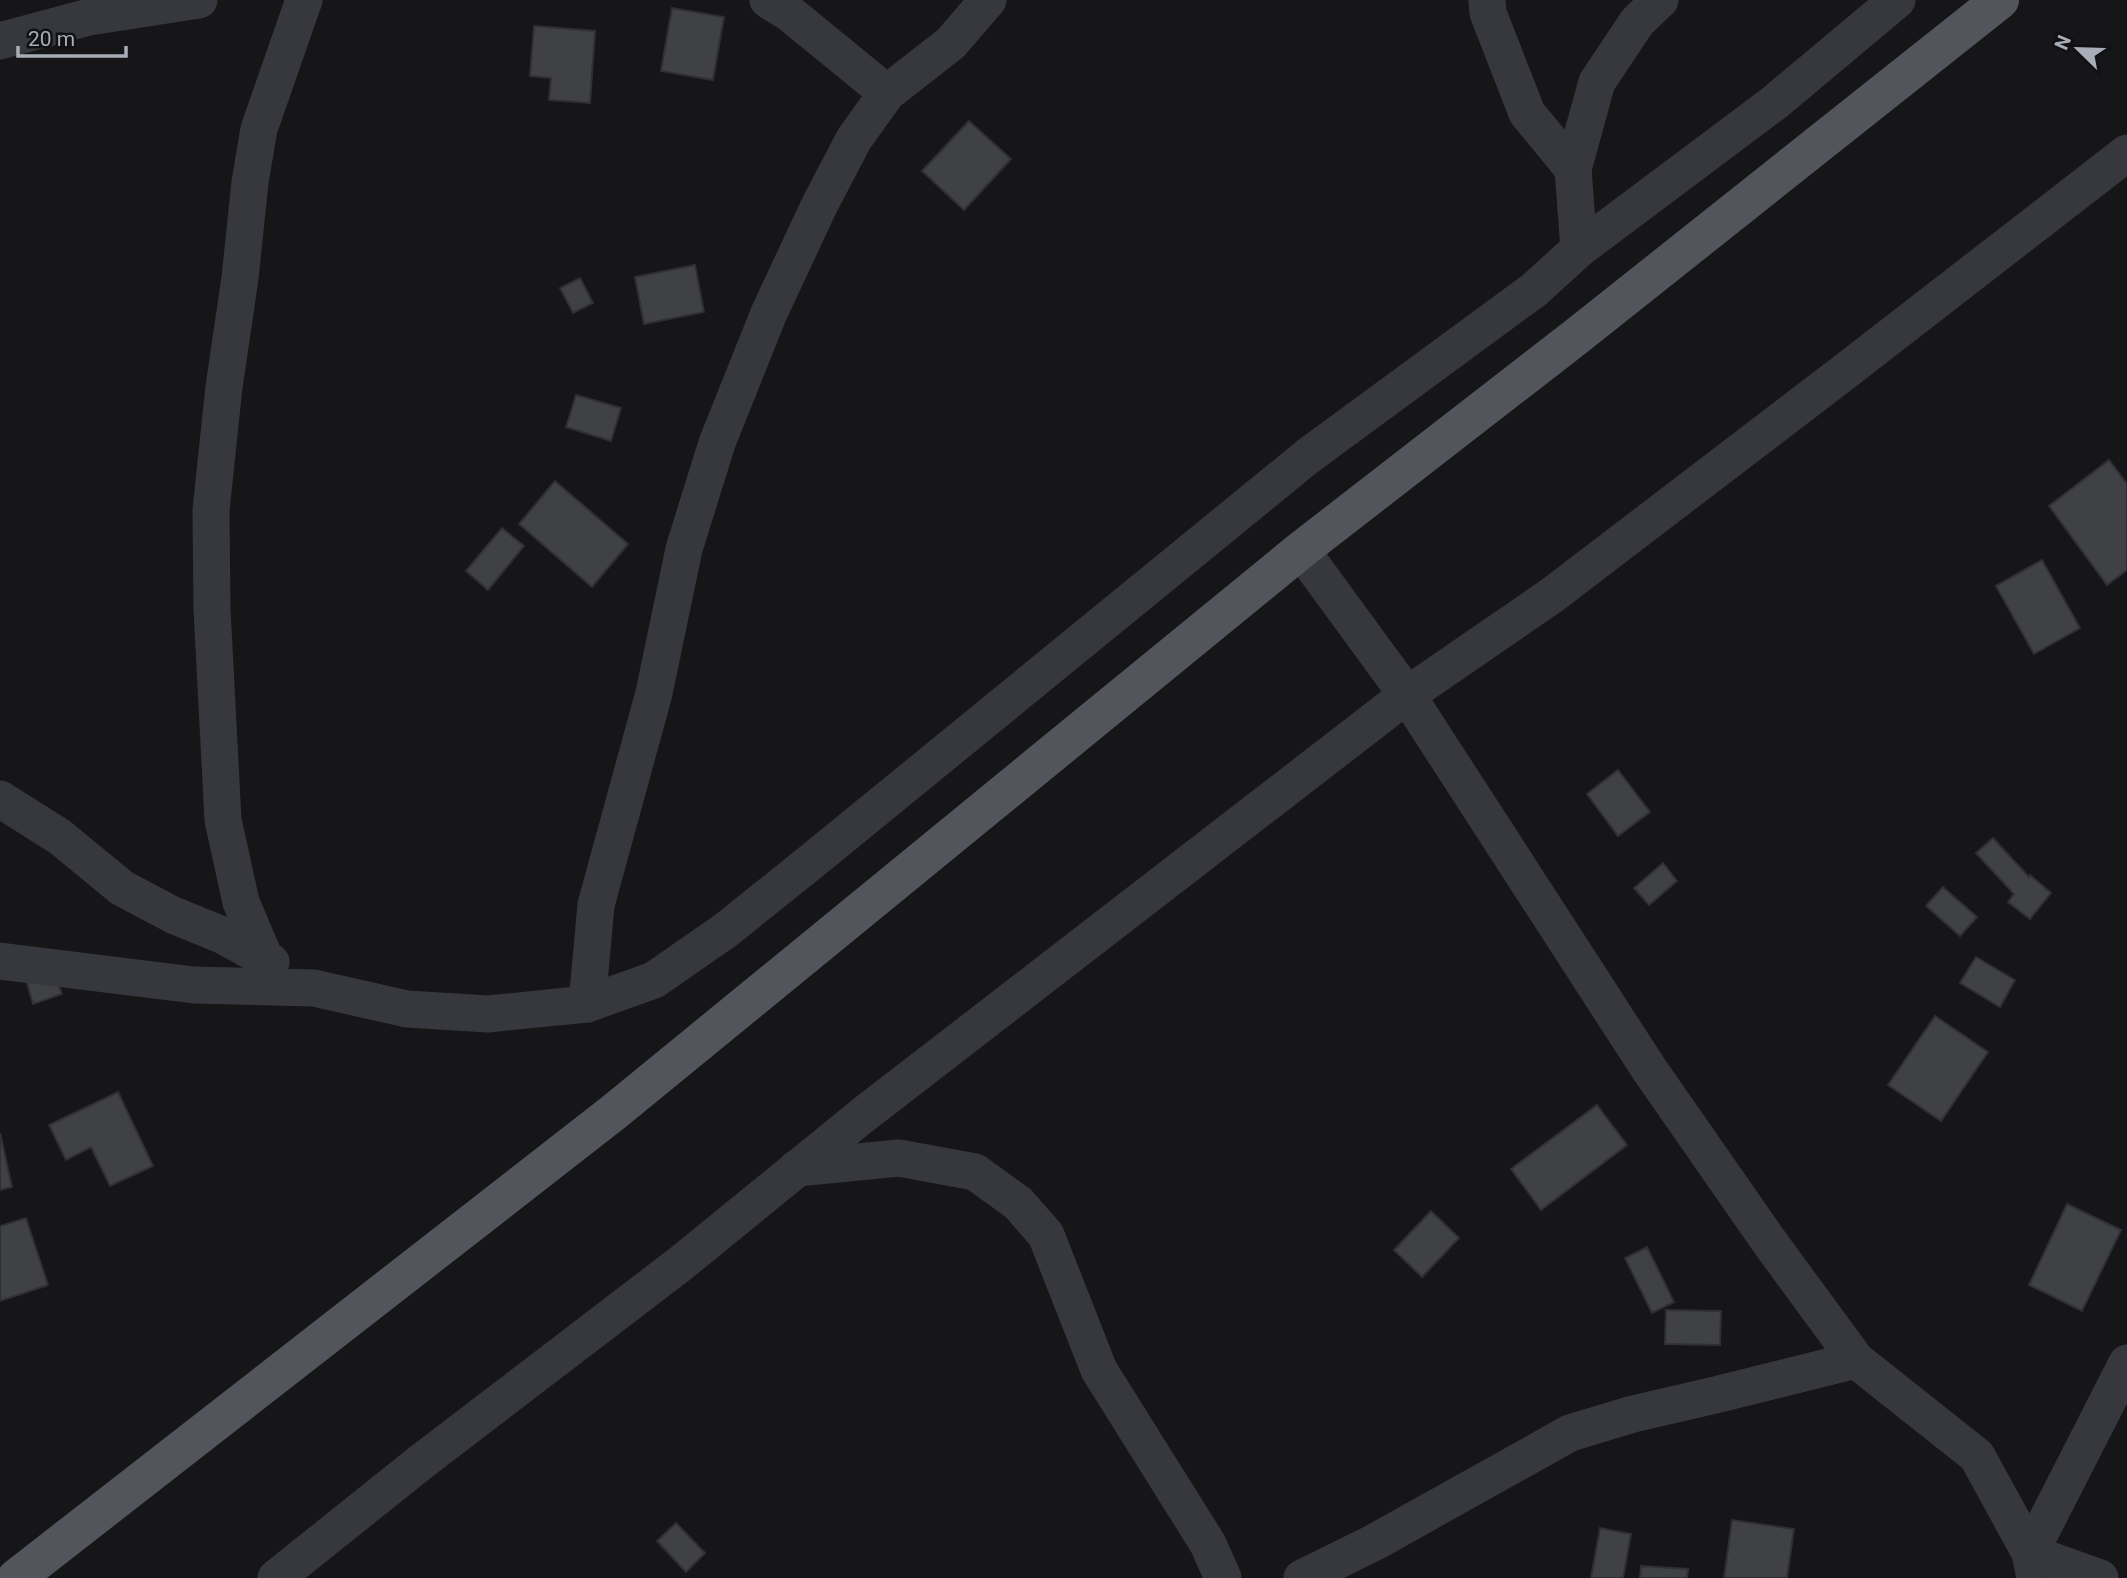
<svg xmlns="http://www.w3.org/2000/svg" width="2127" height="1578" viewBox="0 0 2127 1578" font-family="Roboto,sans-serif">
	<rect width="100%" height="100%" fill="#161618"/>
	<g fill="#404145" stroke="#303034" stroke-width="2">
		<path d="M672,8l52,9 -11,63 -52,-9z"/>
		<path d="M534,26l61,5 -5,72 -41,-3 2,-22 -21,-2z"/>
		<path d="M969,121l42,38 -47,51 -42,-39z"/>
		<path d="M695,265l9,47 -60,12 -9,-47z"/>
		<path d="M580,278l13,25 -20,10 -13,-25z"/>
		<path d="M576,395l45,13 -10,33 -45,-14z"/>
		<path d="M2109,460l18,24v86l-20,15 -58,-79z"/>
		<path d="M555,481l73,63 -36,43 -73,-63z"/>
		<path d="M502,528l22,18 -36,44 -22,-19z"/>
		<path d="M2042,560l38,68 -46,26 -38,-68z"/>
		<path d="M1618,770l32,42 -32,24 -31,-42z"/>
		<path d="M1993,838l36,39 1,-2 21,18 -21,26 -22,-17 6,-8 -38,-41z"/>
		<path d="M1663,863l14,18 -28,24 -15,-17z"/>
		<path d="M1943,887l34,30 -17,19 -34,-30z"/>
		<path d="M1976,957l39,23 -15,27 -40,-24z"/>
		<path d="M54,973l8,21 -29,10 -6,-21z"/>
		<path d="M1935,1016l53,36 -47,69 -53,-36z"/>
		<path d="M118,1092l35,74 -43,20 -19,-39 -25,13 -17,-35z"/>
		<path d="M1597,1105l30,40 -86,65 -30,-41z"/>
		<path d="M0,1133l12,54 -12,3z"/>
		<path d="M2067,1204l54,26 -39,81 -53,-26z"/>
		<path d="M1431,1211l28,27 -37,39 -28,-27z"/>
		<path d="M26,1218l22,67 -48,16v-75z"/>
		<path d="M1647,1247l27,55 -22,11 -27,-55z"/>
		<path d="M1666,1310l55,1 -1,34 -55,-1z"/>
		<path d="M1732,1520l62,9 -7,49h-63z"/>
		<path d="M676,1523l29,30 -19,19 -29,-31z"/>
		<path d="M1600,1528l31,6 -8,44h-32z"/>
		<path d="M1641,1566l47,3 -1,9h-47z"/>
	</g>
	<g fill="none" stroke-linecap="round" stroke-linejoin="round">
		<g stroke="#37383d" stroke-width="37">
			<path d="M768,0l21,13 98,80"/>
			<path d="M1487,0l1,13 39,100 46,56 6,80"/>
			<path d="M0,41l89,-24 110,-17"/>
			<path d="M1573,169l24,-87 40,-60 23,-22"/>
			<path d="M1301,550l106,145 242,374 119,171 88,120 121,96 53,97 5,25"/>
			<path d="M0,799l60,38 62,51 51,27 49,20 49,27"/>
			<path d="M265,959l-24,-57 -18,-82 -11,-211 -1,-99 13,-123 16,-109 10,-96 9,-53 45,-129"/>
			<path d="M0,961l194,24 120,3 93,21 81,5 99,-10 67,-24 72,-50 86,-69 496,-405 226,-166 45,-41 195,-146 123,-103"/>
			<path d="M587,1004l9,-99 58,-212 30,-144 33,-106 52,-130 50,-107 35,-67 33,-46 64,-50 37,-43"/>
			<path d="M797,1168l102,-10 76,14 43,31 28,32 53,135 109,174 15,34"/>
			<path d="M276,1578l145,-116 259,-198 183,-149 544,-420 144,-99 292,-223 284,-220"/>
			<path d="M1302,1578l73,-36 195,-109 63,-19 78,-18 145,-36"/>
			<path d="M2100,1578l-70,-25 97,-190"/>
		</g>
		<path stroke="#53555c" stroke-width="38" d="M16,1578l598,-466 687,-562 276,-214 423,-336"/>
	</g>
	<g transform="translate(2078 49) rotate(293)" stroke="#111113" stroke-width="5" paint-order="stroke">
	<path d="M0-5L12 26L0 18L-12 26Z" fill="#a8adb8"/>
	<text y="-10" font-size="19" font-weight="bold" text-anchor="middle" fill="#a8adb8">N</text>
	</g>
	<path d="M18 46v10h108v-10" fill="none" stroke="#a8adb8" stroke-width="3.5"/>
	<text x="28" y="46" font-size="21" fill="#a8adb8" stroke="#111113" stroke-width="5" paint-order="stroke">20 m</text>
</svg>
